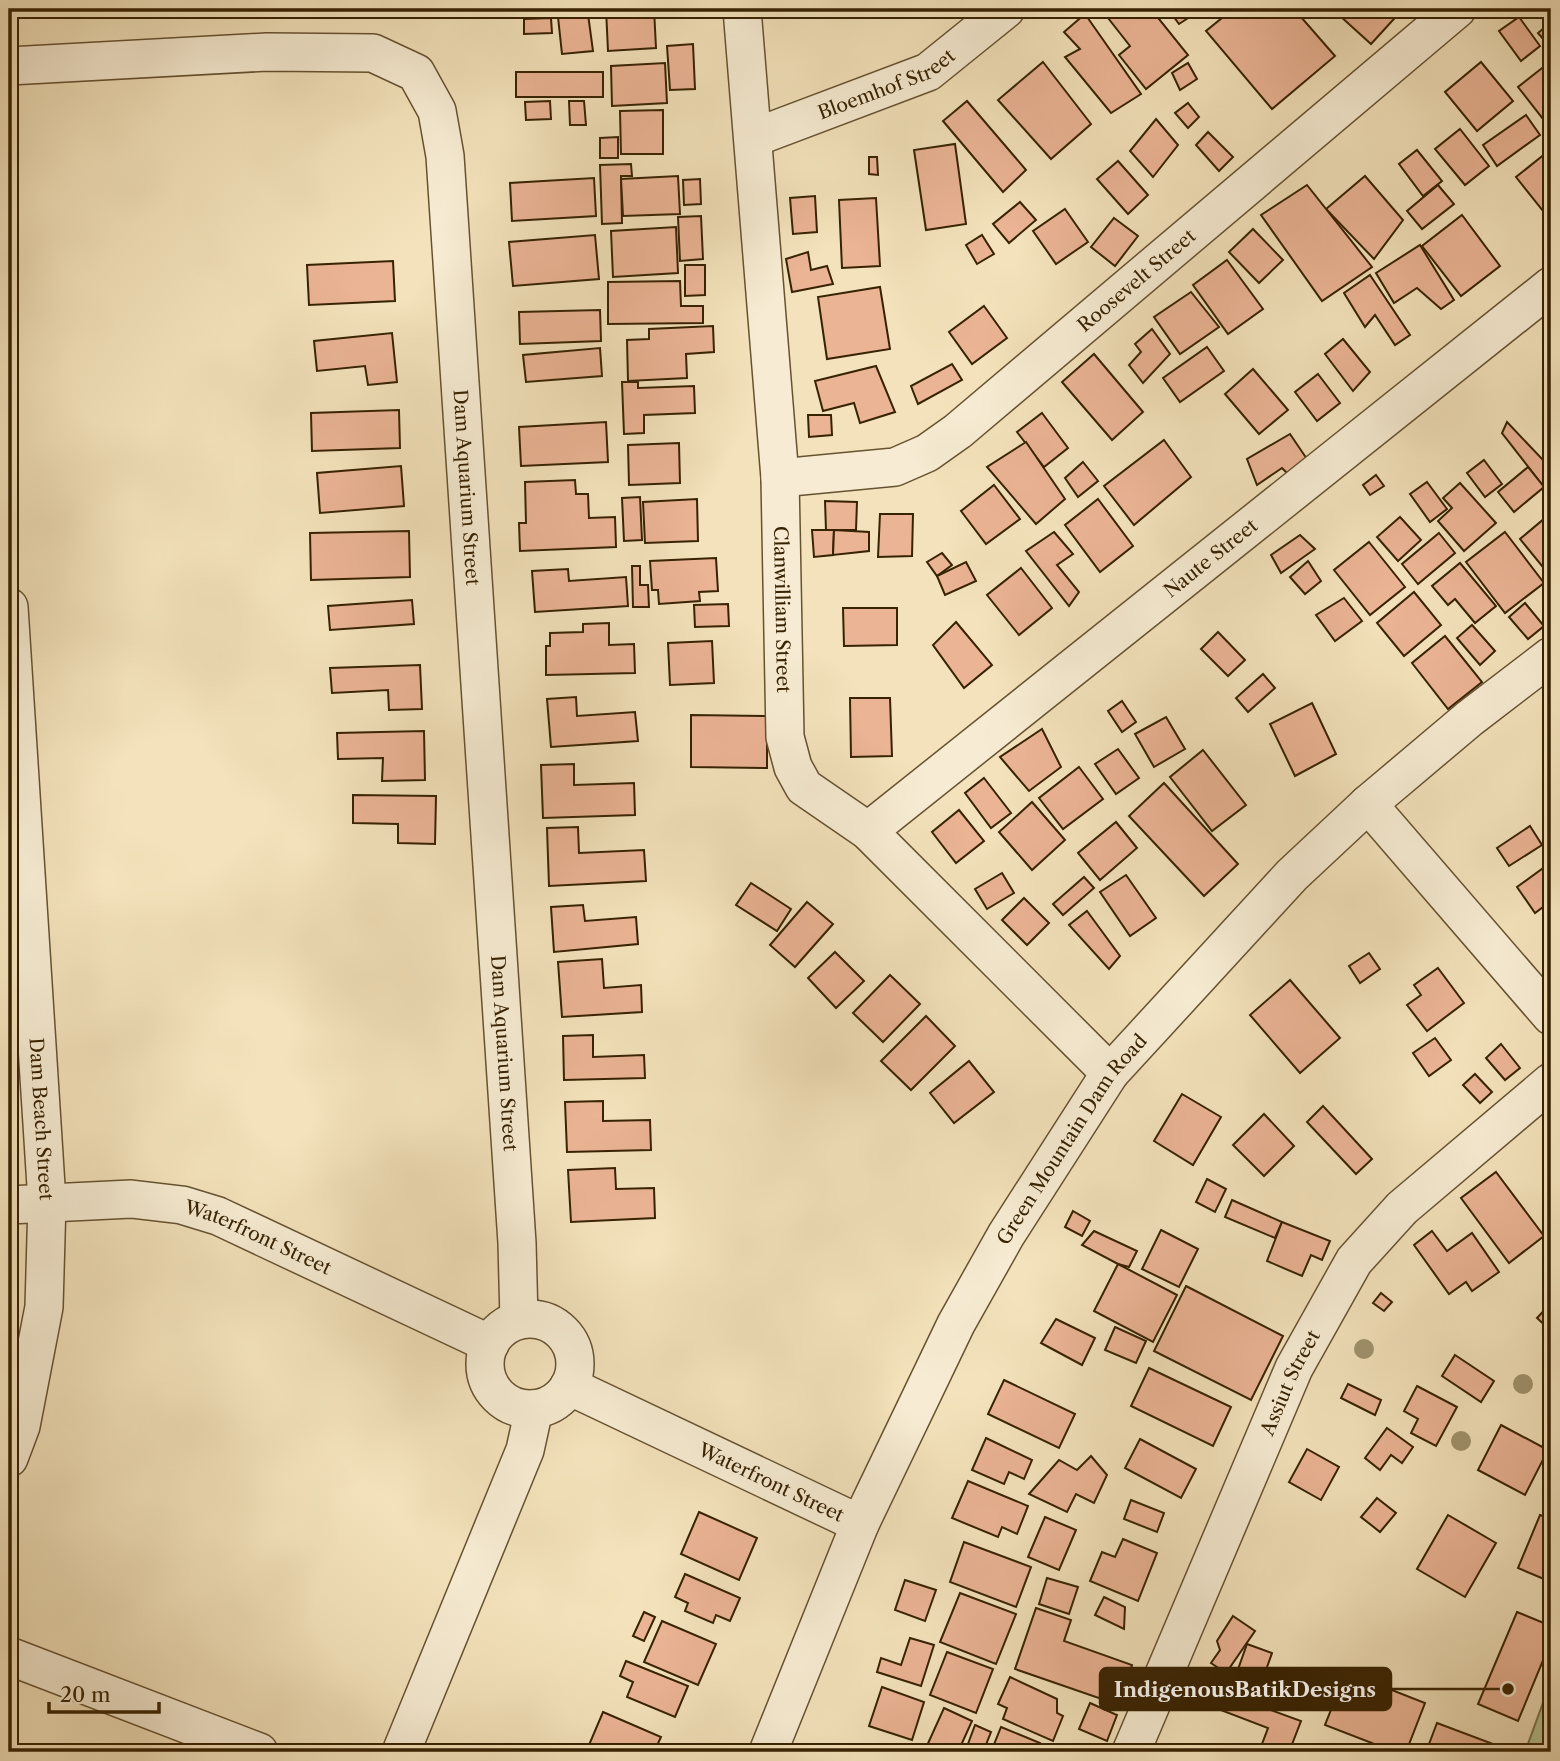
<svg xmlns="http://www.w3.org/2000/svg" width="1560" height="1761" viewBox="0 0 1560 1761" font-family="'Libre Caslon Text',serif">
	<rect width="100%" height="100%" fill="#f3e2bb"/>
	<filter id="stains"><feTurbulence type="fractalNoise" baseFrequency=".00286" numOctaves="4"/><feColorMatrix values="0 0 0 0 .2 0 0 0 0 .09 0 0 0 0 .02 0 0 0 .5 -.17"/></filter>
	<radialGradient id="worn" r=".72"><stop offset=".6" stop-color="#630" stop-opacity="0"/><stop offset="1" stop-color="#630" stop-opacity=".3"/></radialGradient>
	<path fill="#b7c493" stroke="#77734a" stroke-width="2" d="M1551,1681v71h-26z"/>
	<g fill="#ebb495" stroke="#372202" stroke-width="2">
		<path d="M29,9h85v3l-85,1z"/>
		<path d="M513,9h75v2l-75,1z"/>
		<path d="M606,9h48l2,39 -48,3z"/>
		<path d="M1101,9h50l37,46 -42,34 -27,-34 11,-9z"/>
		<path d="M1168,9h34l-23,15z"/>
		<path d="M1233,9h61l41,47 -63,53 -66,-78z"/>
		<path d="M1346,9h20l8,6 6,-6h23l-32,35 -32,-29z"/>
		<path d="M588,14l5,37 -31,3 -4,-37z"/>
		<path d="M1085,14l56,80 -30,19 -46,-56 15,-8 -16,-17z"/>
		<path d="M1519,17l21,29 -19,15 -22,-30z"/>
		<path d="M551,18l1,15 -28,1v-15z"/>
		<path d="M1551,22v26l-13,-15z"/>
		<path d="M693,44l2,45 -25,1 -3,-44z"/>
		<path d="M1551,61v60l-4,3 -29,-37z"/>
		<path d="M1043,62l48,62 -40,35 -53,-59z"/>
		<path d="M1481,62l32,39 -36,30 -32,-39z"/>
		<path d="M665,63l2,40 -55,3 -1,-40z"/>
		<path d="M1188,63l9,16 -17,11 -8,-17z"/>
		<rect x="516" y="72" width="87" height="25"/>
		<path d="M550,101l1,18 -25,1 -1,-18z"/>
		<path d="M569,101h15l2,24h-16z"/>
		<path d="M967,101l59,69 -23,22 -60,-71z"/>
		<path d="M1188,103l11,14 -11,11 -13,-15z"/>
		<path d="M663,110v44h-42l-1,-43z"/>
		<path d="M1526,115l14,20 -43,31 -14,-21z"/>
		<path d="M1156,119l22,26 -25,32 -23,-26z"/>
		<path d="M1460,129l29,37 -24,19 -30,-36z"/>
		<path d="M1208,132l25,25 -14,14 -23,-26z"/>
		<path d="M618,137v21h-18v-20z"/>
		<path d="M955,144l11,80 -40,6 -12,-80z"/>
		<path d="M1551,149v72l-35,-44z"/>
		<path d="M1417,150l25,31 -19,15 -24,-32z"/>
		<path d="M869,157h8l1,18 -9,-1z"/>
		<path d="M1118,161l30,34 -20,19 -31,-35z"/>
		<path d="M631,164l1,12h-11l1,47 -20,1 -2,-59z"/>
		<path d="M678,176l2,38 -57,2 -2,-37z"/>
		<path d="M1365,176l38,44 -29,39 -48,-50z"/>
		<path d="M594,178l2,38 -84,5 -2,-38z"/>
		<path d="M700,179l1,25 -17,1 -1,-25z"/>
		<path d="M1307,185l65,82 -50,34 -61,-86z"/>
		<path d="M1438,185l16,19 -32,25 -15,-18z"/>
		<path d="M815,196l2,36 -24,2 -3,-36z"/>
		<path d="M876,198l4,68 -38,2 -3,-68z"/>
		<path d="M1020,202l16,18 -27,23 -16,-19z"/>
		<path d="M1065,209l23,33 -32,22 -23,-33z"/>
		<path d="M1462,215l38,51 -39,30 -39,-50z"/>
		<path d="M701,216l2,43 -23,2 -2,-44z"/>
		<path d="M1114,218l24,18 -23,30 -24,-19z"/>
		<path d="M676,227l2,46 -65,4 -2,-46z"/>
		<path d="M1253,229l30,31 -24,23 -30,-31z"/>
		<path d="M595,235l4,44 -86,7 -4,-44z"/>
		<path d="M982,235l12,19 -17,10 -11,-19z"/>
		<path d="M1420,245l34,55 -13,9 -24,-21 -23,15 -18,-30z"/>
		<path d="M808,252l3,18 16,-4 6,18 -41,8 -6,-33z"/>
		<path d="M1227,260l36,49 -35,25 -35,-49z"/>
		<path d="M393,261l2,40 -86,4 -2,-40z"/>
		<path d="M685,265h20v30l-20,1z"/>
		<path d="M1370,275l40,60 -15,10 -20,-30 -10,12 -21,-34z"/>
		<path d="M680,281l1,25h22v17l-95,1v-42z"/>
		<path d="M880,287l10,62 -63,10 -9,-62z"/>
		<path d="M1191,292l28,35 -39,27 -26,-37z"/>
		<path d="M984,306l23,32 -35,26 -23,-32z"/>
		<path d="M600,310l1,31 -81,3 -1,-32z"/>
		<path d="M713,326l1,26 -28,2 1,24 -59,3 -1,-41 22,-1v-10z"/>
		<path d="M1152,329l18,25 -27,29 -14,-18 12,-13 -6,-8z"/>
		<path d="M392,333l5,49 -29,3 -3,-19 -48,5 -3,-30z"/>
		<path d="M1343,339l27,33 -17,19 -28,-37z"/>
		<path d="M1207,347l17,24 -44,31 -17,-24z"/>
		<path d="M600,348l2,28 -76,6 -3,-27z"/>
		<path d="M1094,354l49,58 -31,28 -50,-58z"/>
		<path d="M952,364l10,16 -44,24 -7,-18z"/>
		<path d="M876,366l19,46 -35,11 -6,-20 -31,8 -8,-30z"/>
		<path d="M1253,369l35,41 -29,24 -34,-40z"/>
		<path d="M1318,374l22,29 -23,18 -22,-29z"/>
		<path d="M622,382h16v6l56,-2 1,27 -51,2v18l-20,1z"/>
		<path d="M399,410l1,38 -88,3 -1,-38z"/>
		<path d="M1042,413l26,35 -24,19 -27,-35z"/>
		<path d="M808,415h23l1,20 -23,2z"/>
		<path d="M606,422l2,40 -87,4 -2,-39z"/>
		<path d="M1507,422l35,37 9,-7v30l-7,5 -42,-54z"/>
		<path d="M1290,434l19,28 -17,16 -10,-10 -25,17 -10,-26z"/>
		<path d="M1164,440l27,37 -57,48 -30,-39z"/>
		<path d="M1026,442l39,57 -29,25 -49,-57z"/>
		<path d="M679,443l1,40 -51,2 -1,-40z"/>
		<path d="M1484,460l18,24 -17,13 -18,-24z"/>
		<path d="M1083,462l15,19 -20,16 -13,-19z"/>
		<path d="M401,466l3,40 -84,7 -3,-40z"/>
		<path d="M1528,467l16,20 -30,25 -16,-20z"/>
		<path d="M1376,475l8,11 -14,9 -7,-10z"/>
		<path d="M575,480l1,14h12l1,24 26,-1 1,30 -96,4 -1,-28h7l-1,-41z"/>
		<path d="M1427,482l20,27 -17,13 -20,-28z"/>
		<path d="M1460,483l36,40 -32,28 -26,-30 14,-13 -9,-10z"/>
		<path d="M994,485l26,34 -34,25 -25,-33z"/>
		<path d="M640,497l2,43 -18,1 -2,-43z"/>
		<path d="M697,499l1,42 -53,2 -2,-41z"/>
		<path d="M1098,499l35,47 -33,26 -35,-47z"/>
		<path d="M825,501l32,1 -1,28h-30z"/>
		<path d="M1551,513v64l-31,-38z"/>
		<path d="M880,514h33l-1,42 -34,1z"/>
		<path d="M1400,517l21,23 -23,21 -21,-24z"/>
		<path d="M812,530h22l-1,25 -19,2z"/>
		<path d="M834,530l35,2v19l-36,4z"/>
		<path d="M409,531l1,46 -99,3 -1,-47z"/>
		<path d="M1054,532l19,22 -16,11 22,27 -10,14 -43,-55z"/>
		<path d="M1505,532l39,51 -39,30 -39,-51z"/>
		<path d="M1439,533l16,20 -37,31 -16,-20z"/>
		<path d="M1300,535l15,14 -34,24 -10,-18z"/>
		<path d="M1369,542l36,45 -35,28 -36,-45z"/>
		<path d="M942,553l10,12 -15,11 -10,-14z"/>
		<path d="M716,558l2,33 -19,1 1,9 -41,3 -1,-14h-6l-2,-29z"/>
		<path d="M1308,561l13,20 -16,13 -15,-17z"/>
		<path d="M966,562l10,19 -31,14 -8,-19z"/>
		<path d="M1460,563l36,43 -21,17 -20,-24 -7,6 -16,-19z"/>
		<path d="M632,566h8v19h8l1,22h-16z"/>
		<path d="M1021,568l31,40 -33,27 -32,-40z"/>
		<path d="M568,569l1,12 57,-4 2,29 -93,6 -3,-41z"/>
		<path d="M1414,592l27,33 -37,31 -27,-33z"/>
		<path d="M1344,598l18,23 -27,20 -19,-26z"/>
		<path d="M412,600l2,24 -84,6 -2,-24z"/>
		<path d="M1525,603l19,23 -16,13 -19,-22z"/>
		<path d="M728,604l1,22 -34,1 -1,-22z"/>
		<path d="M843,608h54v37l-53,1z"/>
		<path d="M956,622l36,43 -28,23 -31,-43z"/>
		<path d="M609,623v22l25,-1 1,29 -89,2v-29h4v-13l33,-1v-8z"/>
		<path d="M1472,625l23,26 -15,14 -23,-27z"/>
		<path d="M1218,632l27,28 -17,16 -27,-27z"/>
		<path d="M1445,636l37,46 -34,27 -36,-46z"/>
		<path d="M712,641l2,42 -44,2 -2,-42z"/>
		<path d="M420,665l2,44 -33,1 -1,-20 -56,3 -2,-25z"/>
		<path d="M1263,674l12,14 -27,24 -12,-14z"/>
		<path d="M576,697l1,19 58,-4 3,29 -87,6 -4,-48z"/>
		<path d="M850,698h40l2,58 -41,1z"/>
		<path d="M1122,701l14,21 -14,10 -14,-21z"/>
		<path d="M1312,703l24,51 -41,22 -25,-52z"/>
		<path d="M691,715l76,1v52l-76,-1z"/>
		<path d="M1166,717l19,32 -31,18 -19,-33z"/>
		<path d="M1042,729l19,38 -32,24 -29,-34z"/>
		<path d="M424,731l1,49 -43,1 1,-23 -45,1 -1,-26z"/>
		<path d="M1118,749l21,29 -23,16 -21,-30z"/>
		<path d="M1203,750l43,55 -34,26 -42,-54z"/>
		<path d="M574,764v21l60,-2 1,32 -92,3 -2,-53z"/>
		<path d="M1079,767l24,32 -40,30 -24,-31z"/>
		<path d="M984,778l27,35 -20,15 -26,-35z"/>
		<path d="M1164,783l74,81 -34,32 -75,-80z"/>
		<path d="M353,795l83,1 -1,48 -37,-1v-19l-45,-1z"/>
		<path d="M1032,802l33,38 -33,30 -33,-38z"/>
		<path d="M959,810l25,31 -28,22 -24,-31z"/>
		<path d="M1116,822l21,26 -37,32 -22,-27z"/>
		<path d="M1530,826l12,19 -33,21 -12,-18z"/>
		<path d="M578,827l1,26 65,-3 2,31 -97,5 -2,-58z"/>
		<path d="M1546,866l5,8v27l-16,12 -18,-26z"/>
		<path d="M1002,873l12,20 -27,16 -12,-20z"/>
		<path d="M1126,875l30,43 -26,18 -30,-44z"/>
		<path d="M1084,877l10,11 -31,27 -10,-11z"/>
		<path d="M751,883l40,26 -14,22 -41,-26z"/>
		<path d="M1024,898l25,25 -22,22 -25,-25z"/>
		<path d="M807,902l26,22 -38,43 -25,-22z"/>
		<path d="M583,905l2,16 51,-4 2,27 -84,8 -3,-45z"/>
		<path d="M1087,911l33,45 -11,13 -40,-44z"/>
		<path d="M835,952l29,29 -28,27 -28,-30z"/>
		<path d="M1369,953l11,16 -20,14 -11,-17z"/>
		<path d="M602,959l2,29 37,-3 1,27 -80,5 -4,-55z"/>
		<path d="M1438,968l26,35 -37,28 -20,-26 14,-10 -7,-10z"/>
		<path d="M890,975l30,29 -37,38 -30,-29z"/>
		<path d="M1290,980l50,58 -40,35 -50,-58z"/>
		<path d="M926,1016l29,30 -44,44 -30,-29z"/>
		<path d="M593,1035v22l51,-2 1,23 -81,2 -1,-44z"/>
		<path d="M1435,1038l16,22 -22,16 -16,-23z"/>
		<path d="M1501,1044l19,24 -15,12 -19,-22z"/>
		<path d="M969,1061l25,31 -40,31 -24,-30z"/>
		<path d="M1475,1074l17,18 -12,11 -17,-18z"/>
		<path d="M1182,1094l39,23 -28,48 -39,-24z"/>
		<path d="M603,1101v20l47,-1 1,30 -84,2 -2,-50z"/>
		<path d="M1323,1106l49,53 -16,15 -49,-52z"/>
		<path d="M1264,1114l30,32 -30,30 -31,-31z"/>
		<path d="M615,1168l1,21 38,-1 1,30 -84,4 -3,-52z"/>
		<path d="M1496,1172l48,64 -35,27 -48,-65z"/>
		<path d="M1207,1179l19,10 -11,23 -19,-10z"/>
		<path d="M1232,1200l50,22 -7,16 -50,-21z"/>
		<path d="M1073,1211l17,10 -8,15 -17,-9z"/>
		<path d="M1282,1222l48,19 -8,19 -11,-5 -9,21 -35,-15z"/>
		<path d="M1161,1230l37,19 -19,38 -37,-18z"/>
		<path d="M1094,1231l43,20 -8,16 -11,-3 -36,-19z"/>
		<path d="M1432,1231l15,20 25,-18 27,39 -27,19 -6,-9 -17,12 -35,-49z"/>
		<path d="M1118,1264l59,31 -24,47 -59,-31z"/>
		<path d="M1186,1286l97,50 -32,64 -97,-49z"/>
		<path d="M1381,1293l11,9 -8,9 -11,-8z"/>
		<path d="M9,1295l6,5 1,78 -7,17z"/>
		<path d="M1551,1303v28l-14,-13z"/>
		<path d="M1056,1319l39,19 -13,27 -41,-22z"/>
		<path d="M1115,1327l31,14 -10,22 -31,-13z"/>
		<path d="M1455,1355l39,26 -13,21 -39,-26z"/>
		<path d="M1149,1368l82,39 -18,39 -82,-40z"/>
		<path d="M1004,1380l71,34 -16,34 -71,-34z"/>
		<path d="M1348,1384l33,16 -6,15 -34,-17z"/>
		<path d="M1417,1386l40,21 -21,39 -25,-13 7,-14 -14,-8z"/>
		<path d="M1501,1425l47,25 -23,45 -47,-25z"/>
		<path d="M1387,1428l26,19 -11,16 -11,-8 -11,15 -15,-12z"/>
		<path d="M986,1438l46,22 -8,19 -15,-7 -5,12 -32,-14z"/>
		<path d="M1140,1439l56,30 -15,29 -56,-30z"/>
		<path d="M1307,1449l32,18 -18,33 -32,-18z"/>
		<path d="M1091,1456l16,19 -13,28 -18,-9 -9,18 -38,-18 30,-34 18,10z"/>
		<path d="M968,1481l60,25 -11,28 -15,-7 -4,10 -46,-19z"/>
		<path d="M1377,1498l19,15 -16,19 -19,-15z"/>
		<path d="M1131,1500l33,13 -7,19 -33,-13z"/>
		<path d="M699,1512l58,26 -18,42 -58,-26z"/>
		<path d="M1448,1515l48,28 -31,54 -48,-28z"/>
		<path d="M1540,1515l11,4v63l-33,-14z"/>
		<path d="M1045,1517l31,13 -17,40 -31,-13z"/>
		<path d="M1123,1539l34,14 -19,48 -48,-20 12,-29 13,5z"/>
		<path d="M964,1542l67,25 -15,40 -66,-25z"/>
		<path d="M685,1574l55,24 -10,23 -14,-6 -3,8 -28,-12 3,-8 -13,-6z"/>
		<path d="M1047,1578l31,9 -9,27 -30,-10z"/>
		<path d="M905,1580l31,10 -11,31 -30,-11z"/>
		<path d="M960,1593l56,21 -20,50 -56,-22z"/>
		<path d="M1104,1597l21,10 -1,22 -29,-14z"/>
		<path d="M1036,1608l35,12 -7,21 68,24 -13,40 -104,-36z"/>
		<path d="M644,1612l11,5 -11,24 -11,-5z"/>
		<path d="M1517,1612l34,14v15l-33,80 -40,-17z"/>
		<path d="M1233,1616l22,15 -29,42 -15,-10 9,-13 -3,-9z"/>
		<path d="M662,1621l54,23 -18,41 -54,-23z"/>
		<path d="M910,1638l24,7 -13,41 -44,-14 4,-14 20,7z"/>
		<path d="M1247,1644l25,9 -11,31 -25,-9z"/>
		<path d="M947,1652l46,17 -17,44 -46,-18z"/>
		<path d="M626,1661l62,25 -13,31 -48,-20 6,-15 -13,-6z"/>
		<path d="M1346,1672l79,31 -19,49h-11l-70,-27z"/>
		<path d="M1010,1677l47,22v14l6,3 -10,25 -50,-22 4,-11 -9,-4z"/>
		<path d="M882,1687l42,15 -12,38 -43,-14z"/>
		<path d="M1224,1693l77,28 -12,31h-30l9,-24 -50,-19z"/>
		<path d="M1090,1703l27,12 -10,26 -28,-12z"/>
		<path d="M944,1708l28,13 -14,31h-28l-5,-2z"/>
		<path d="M603,1712l58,25 -7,15h-68z"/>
		<path d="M1437,1723l72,27 -1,2h-82z"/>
		<path d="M975,1725l16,7 -8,20h-18z"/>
		<path d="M1001,1727l39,16 -4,9h-45z"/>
	</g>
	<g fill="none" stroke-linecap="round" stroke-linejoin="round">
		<defs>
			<g id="minor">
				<path id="s1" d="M742,9l38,469 5,259 8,30 11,20 64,44 242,242"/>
				<path id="s2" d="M9,66l258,-14 106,1 43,20 21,38 8,45 72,1087 2,77"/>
				<path id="s3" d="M753,138l175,-66 78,-63"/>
				<path id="s4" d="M780,478l115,-11 32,-14 31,-22 499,-422"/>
				<path id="s5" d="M9,607l38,595 -3,105 -23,119 -12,32"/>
				<path d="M1368,804l183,212"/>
				<path id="s6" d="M868,831l683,-545"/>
				<path id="s7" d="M9,1205l122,-6 51,6 36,11 272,128"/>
				<circle cx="530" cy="1364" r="45"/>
				<path id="s8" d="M569,1386l291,138"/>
				<path d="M9,1656l250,96"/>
				<path d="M401,1752l124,-302 9,-41"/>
				<path id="s9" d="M768,1752l92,-228 96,-200 50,-89 104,-162 182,-198 76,-71 102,-86 81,-62"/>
				<path id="s10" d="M1131,1752l163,-384 60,-107 48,-53 149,-126"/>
			</g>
		</defs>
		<use href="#minor" stroke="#665230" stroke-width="40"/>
		<use href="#minor" stroke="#f7ecd3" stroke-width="37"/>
	</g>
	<g fill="#a0936d">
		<circle cx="1364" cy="1349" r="10"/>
		<circle cx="1523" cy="1384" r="10"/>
		<circle cx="1461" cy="1441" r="10"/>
	</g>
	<g text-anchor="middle" stroke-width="5" stroke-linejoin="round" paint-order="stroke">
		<g font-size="19" fill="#372202" stroke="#f7ecd3">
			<text dy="7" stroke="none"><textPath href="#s3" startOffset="144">Bloemhof Street</textPath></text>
			<text dy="7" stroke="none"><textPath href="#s4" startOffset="422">Roosevelt Street</textPath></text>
			<text dy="7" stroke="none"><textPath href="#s2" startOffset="833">Dam Aquarium Street</textPath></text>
			<text dy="7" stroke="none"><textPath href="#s6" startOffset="438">Naute Street</textPath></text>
			<text dy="7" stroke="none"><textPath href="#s1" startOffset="602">Clanwilliam Street</textPath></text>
			<text dy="7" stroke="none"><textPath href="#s2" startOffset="1400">Dam Aquarium Street</textPath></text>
			<text dy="7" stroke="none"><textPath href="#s5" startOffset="513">Dam Beach Street</textPath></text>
			<text dy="7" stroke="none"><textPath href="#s9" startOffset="686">Green Mountain Dam Road</textPath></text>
			<text dy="7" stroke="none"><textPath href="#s7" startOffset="256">Waterfront Street</textPath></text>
			<text dy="7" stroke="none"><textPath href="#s10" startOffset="402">Assiut Street</textPath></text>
			<text dy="7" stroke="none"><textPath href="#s8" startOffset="224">Waterfront Street</textPath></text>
		</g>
	</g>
	<path fill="none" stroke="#372202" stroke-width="2.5" d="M1508 1689L1391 1689"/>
	<circle fill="#372202" stroke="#f7ecd3" stroke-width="2.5" cx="1508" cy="1689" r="7"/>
	<rect fill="#372202" stroke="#372202" stroke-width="2.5" x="1100" y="1668" width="291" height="42" rx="7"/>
	<g font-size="21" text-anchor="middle" font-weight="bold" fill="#fff">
		<text x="1245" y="1697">IndigenousBatikDesigns</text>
	</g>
	<rect width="1560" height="1761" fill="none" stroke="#f3e2bb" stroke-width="35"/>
	<rect x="10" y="10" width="1539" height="1740" fill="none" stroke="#372202" stroke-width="3.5"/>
	<rect x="18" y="18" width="1525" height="1726" fill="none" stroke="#372202" stroke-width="2"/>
	<path d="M49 1702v10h110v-10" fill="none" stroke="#372202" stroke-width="3.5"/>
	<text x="60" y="1702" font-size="21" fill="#372202" stroke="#f7ecd3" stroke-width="5" paint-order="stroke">20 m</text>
	<rect width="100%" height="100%" filter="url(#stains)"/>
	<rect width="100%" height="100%" fill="url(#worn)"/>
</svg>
